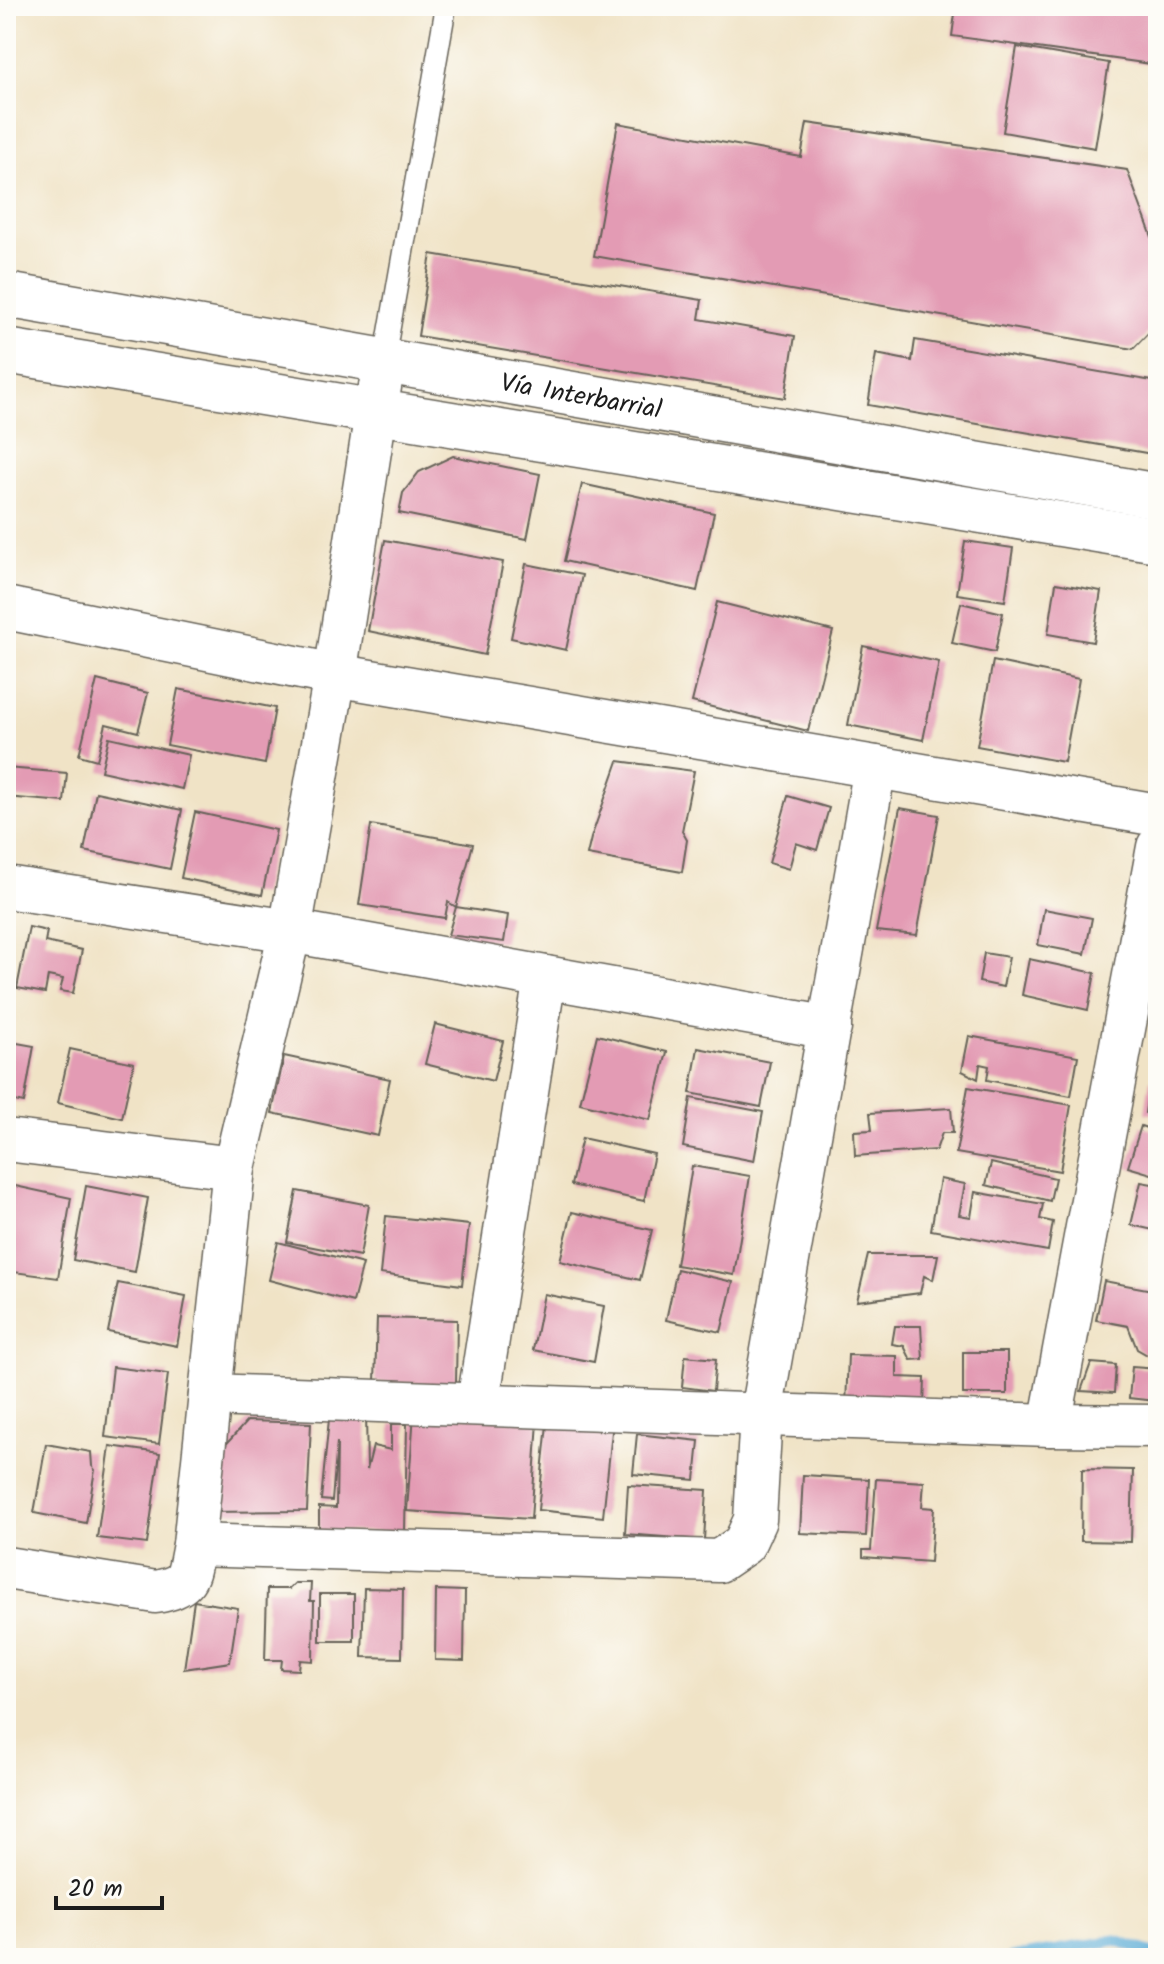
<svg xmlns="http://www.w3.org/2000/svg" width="1164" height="1964" viewBox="0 0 1164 1964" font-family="Kalam,sans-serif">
	<rect width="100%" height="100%" fill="#fdfcf7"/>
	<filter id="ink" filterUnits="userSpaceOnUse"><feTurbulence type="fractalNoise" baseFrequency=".0125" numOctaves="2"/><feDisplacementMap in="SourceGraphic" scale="16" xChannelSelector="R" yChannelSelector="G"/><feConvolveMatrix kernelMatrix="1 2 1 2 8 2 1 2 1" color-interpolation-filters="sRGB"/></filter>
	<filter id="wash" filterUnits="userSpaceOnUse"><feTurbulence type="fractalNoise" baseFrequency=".006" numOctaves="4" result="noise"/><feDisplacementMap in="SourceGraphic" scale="32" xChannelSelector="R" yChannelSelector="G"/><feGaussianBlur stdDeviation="1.8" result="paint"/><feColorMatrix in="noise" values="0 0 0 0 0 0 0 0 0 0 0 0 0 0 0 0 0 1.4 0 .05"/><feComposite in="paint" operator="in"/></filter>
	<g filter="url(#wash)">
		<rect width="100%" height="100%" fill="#f0e3c6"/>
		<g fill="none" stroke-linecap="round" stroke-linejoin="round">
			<path stroke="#5dadd7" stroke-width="11" d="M1011,1958l105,-18 42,15"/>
		</g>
		<g id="blocks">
			<g fill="#e39bb4">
				<path d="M956,6l202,2v57l-206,-29z"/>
				<path d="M1017,47l92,16 -14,85 -92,-16z"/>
				<path d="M618,123l183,34 6,-34 320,47 31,83v70l-25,26 -539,-93z"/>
				<path d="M431,254l271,46 -3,19 96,17 -10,62 -367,-62z"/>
				<path d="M915,340l243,42v73l-290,-50 8,-51 36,7z"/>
				<path d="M453,456l87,18 -13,65 -128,-26 4,-20 16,-21z"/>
				<path d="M582,484l132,29 -17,78 -133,-30z"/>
				<path d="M385,540l118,22 -18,93 -117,-24z"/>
				<path d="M965,541l48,7 -8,53 -48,-7z"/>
				<path d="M526,564l56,11 -16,75 -55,-12z"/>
				<path d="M1056,583l45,8 -8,51 -45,-8z"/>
				<path d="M717,602l116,29 -25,100 -116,-29z"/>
				<path d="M961,603l42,10 -8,39 -43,-9z"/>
				<path d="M863,646l76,16 -16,78 -75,-15z"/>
				<path d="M993,661l86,18 -15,83 -87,-16z"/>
				<path d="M97,680l51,13 -10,39 -32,-8 -9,36 -18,-5z"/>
				<path d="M178,689l97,19 -10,56 -98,-19z"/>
				<path d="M109,737l80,18 -7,34 -81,-18z"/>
				<path d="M618,761l76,10 -12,60 5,9 -5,32 -95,-17 4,-17z"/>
				<path d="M6,768l61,5 -3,29 -58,-5z"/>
				<path d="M96,792l86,18 -12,59 -86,-18z"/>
				<path d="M788,796l41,12 -12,42 -21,-7 -7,26 -20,-6z"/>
				<path d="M900,808l39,7 -22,120 -41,-4z"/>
				<path d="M195,812l81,18 -14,65 -81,-17z"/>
				<path d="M371,825l102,19 -17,63 -8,-5 -3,16 -86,-13z"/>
				<path d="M456,907l52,8 -4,27 -56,-7z"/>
				<path d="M1044,909l48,9 -7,36 -47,-9z"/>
				<path d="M29,927l18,4 -2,11 37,8 -9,43 -13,-2 3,-12 -15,-3 -3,17 -28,-5z"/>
				<path d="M984,953l25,4 -6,30 -24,-5z"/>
				<path d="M1029,959l66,14 -7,37 -66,-15z"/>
				<path d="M435,1024l68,17 -10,40 -68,-17z"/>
				<path d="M597,1035l70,17 -17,68 -70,-17z"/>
				<path d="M969,1036l109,20 -7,40 -84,-16 2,-14 -9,-2 -2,15 -16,-8z"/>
				<path d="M6,1041l28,5 -10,57 -18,-4z"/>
				<path d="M698,1048l72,14 -9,45 -71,-14z"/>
				<path d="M70,1049l64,14 -12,55 -64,-15z"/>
				<path d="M284,1056l106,23 -12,57 -106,-23z"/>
				<path d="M1150,1080l8,1v34l-13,-2z"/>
				<path d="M968,1087l103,18 -11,66 -104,-18z"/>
				<path d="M691,1098l72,14 -9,49 -71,-14z"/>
				<path d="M951,1108l2,25h-11l-6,17 -81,6 -1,-25 18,-1 -2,-17z"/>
				<path d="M1141,1126l17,6v44l-30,-9z"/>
				<path d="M582,1138l72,16 -10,47 -73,-16z"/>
				<path d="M991,1163l64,15 -5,23 -64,-16z"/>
				<path d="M692,1166l58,10 -16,99 -58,-10z"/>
				<path d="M940,1179l25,5 -6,31 12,2 4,-25 68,12 -3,15 13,3 -5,29 -117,-21z"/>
				<path d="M1141,1182l17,3v46l-27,-6z"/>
				<path d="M6,1184l65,14 -13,80 -52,-7z"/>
				<path d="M86,1186l62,12 -13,74 -62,-12z"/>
				<path d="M297,1191l72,14 -9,51 -73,-14z"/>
				<path d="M572,1212l80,18 -12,50 -80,-19z"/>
				<path d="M386,1216l83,9 -7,60 -82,-11z"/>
				<path d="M278,1242l85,22 -10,38 -84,-22z"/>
				<path d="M868,1255h70l-5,25 -9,-4 -4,17 -63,8z"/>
				<path d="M677,1269l56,13 -12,50 -55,-12z"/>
				<path d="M1104,1281l54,10v70l-21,-12 -9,-23 -32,-6z"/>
				<path d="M118,1283l68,13 -9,50 -69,-14z"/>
				<path d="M544,1294l60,12 -10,56 -61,-12z"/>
				<path d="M377,1318l80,2 -1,65 -81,-3z"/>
				<path d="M895,1326h26l2,33 -12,1 -7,-14 -12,-2z"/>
				<rect x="963" y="1352" width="44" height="42"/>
				<path d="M848,1355l49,1v21l28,1 -1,30 -78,-2z"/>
				<path d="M685,1356l31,3 -3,32 -31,-4z"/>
				<path d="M1091,1363l25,2 -2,28 -33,-2z"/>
				<path d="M113,1367l55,7 -9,70 -54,-7z"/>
				<path d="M1132,1367l26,2 -3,32 -26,-3z"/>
				<path d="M330,1409l36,4 1,57 6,-24 18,4v-26h16l-2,108 -86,-1v-24l17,1 1,-66 -5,59 -11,-1z"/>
				<path d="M414,1413l124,9 -7,97 -124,-8z"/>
				<path d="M548,1415l65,7 -10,95 -65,-7z"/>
				<path d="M247,1421l64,2 -4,88 -105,1 10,-52z"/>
				<path d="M637,1434l62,7 -4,39 -62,-6z"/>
				<path d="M46,1444l45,8 1,14 3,4 -9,53 -52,-10z"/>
				<path d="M110,1446l50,7 -13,91 -50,-6z"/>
				<path d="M1082,1469l51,1 -2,72 -50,-1z"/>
				<path d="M803,1475l66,4 -3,57 -66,-3z"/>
				<path d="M876,1479l48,3 -2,25 12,1 -4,54 -67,-5v-7h8z"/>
				<path d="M628,1485l79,5 -3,50 -79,-6z"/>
				<path d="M295,1583h16l-1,18h4l-1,60 -13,-1 -1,10 -18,-1 1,-9h-17l2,-71h22z"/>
				<path d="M364,1588l39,1 -1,69 -40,-1z"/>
				<path d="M436,1590l29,1 -1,70 -29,-1z"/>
				<rect x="320" y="1594" width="34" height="47"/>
				<path d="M194,1601l44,7 -8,54 -46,7z"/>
			</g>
		</g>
	</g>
	<g filter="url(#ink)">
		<use href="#blocks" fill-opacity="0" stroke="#666258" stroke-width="2"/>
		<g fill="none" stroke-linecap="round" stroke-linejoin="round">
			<defs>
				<path id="service" d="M384,361l62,-355"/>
				<g id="minor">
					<path d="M6,608l329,67 823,140"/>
					<path d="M6,887l284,44 540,97"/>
					<path d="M6,1140l228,28 56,-237 45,-256 49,-314"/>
					<path d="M210,1395l840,30 108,1"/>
					<path d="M478,1403l67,-426"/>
					<path d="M1050,1425l108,-578"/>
					<path d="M194,1545l525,16 25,-17 11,-24 6,-107 114,-646"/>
					<path d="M6,1568l150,24c35,-7 31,-15 38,-47l40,-377"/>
				</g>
				<g id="secondary">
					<path id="s1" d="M6,295l1152,201"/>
					<path d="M6,351l1152,189"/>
				</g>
			</defs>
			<use href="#service" stroke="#666258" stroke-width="23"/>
			<use href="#minor" stroke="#666258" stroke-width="45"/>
			<use href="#secondary" stroke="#666258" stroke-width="47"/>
			<use href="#service" stroke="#fff" stroke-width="20"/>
			<use href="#minor" stroke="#fff" stroke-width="42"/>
			<use href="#secondary" stroke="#fff" stroke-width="44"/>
		</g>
	</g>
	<g text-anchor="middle" stroke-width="6" stroke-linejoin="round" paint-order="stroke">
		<g font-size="26" fill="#1c1c1c" stroke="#fdfcf7">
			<text dy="9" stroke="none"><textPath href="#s1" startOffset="584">Vía Interbarrial</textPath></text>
		</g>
	</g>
	<rect width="1164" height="1964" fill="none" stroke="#fdfcf7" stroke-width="32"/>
	<path d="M56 1896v12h106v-12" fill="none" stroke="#1c1c1c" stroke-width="4"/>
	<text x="68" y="1896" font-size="24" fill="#1c1c1c" stroke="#fdfcf7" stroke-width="6" paint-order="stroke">20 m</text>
</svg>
